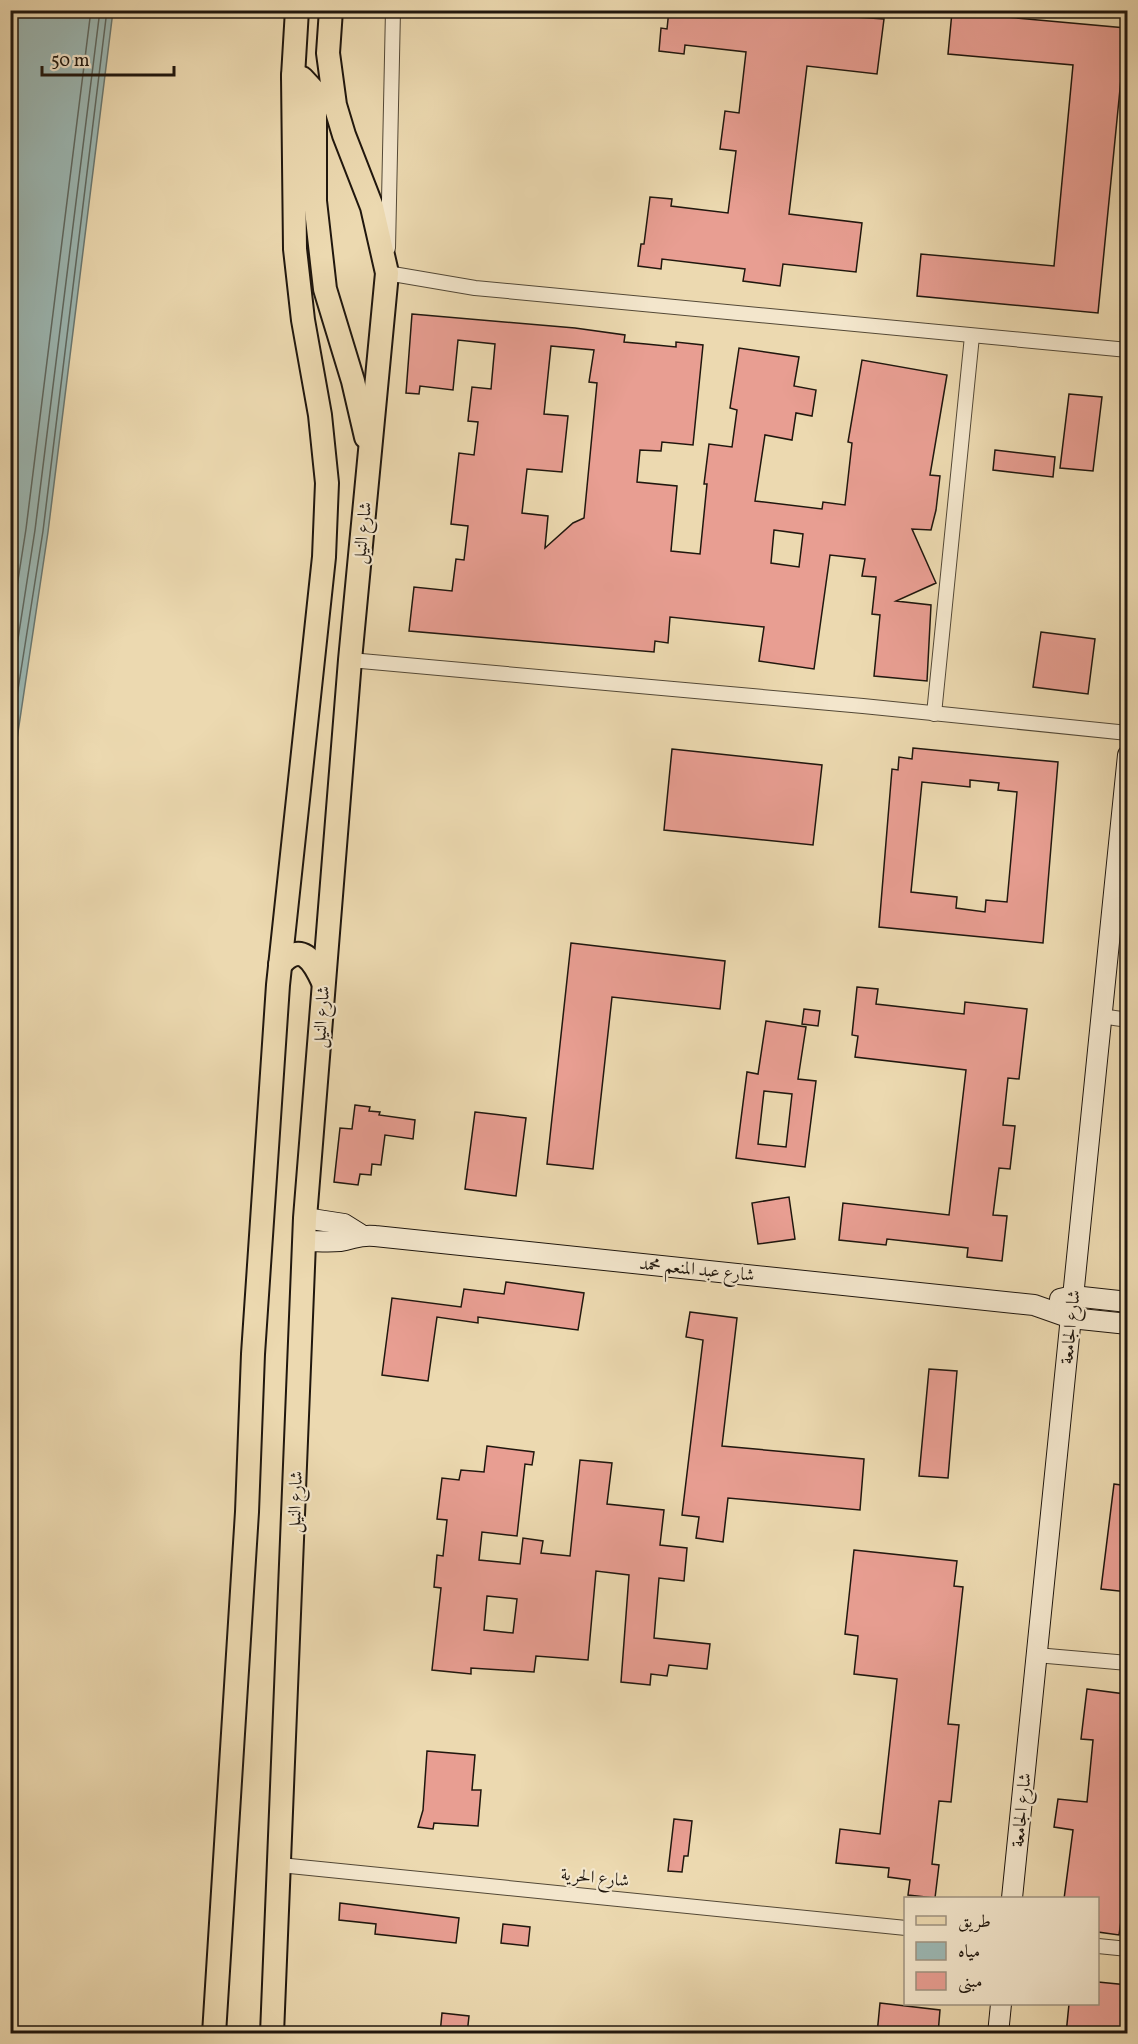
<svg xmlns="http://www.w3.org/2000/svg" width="1138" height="2044" viewBox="0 0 1138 2044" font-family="Vollkorn,Amiri,serif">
	<rect width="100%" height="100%" fill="#ecd9b0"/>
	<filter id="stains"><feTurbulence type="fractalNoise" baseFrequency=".00333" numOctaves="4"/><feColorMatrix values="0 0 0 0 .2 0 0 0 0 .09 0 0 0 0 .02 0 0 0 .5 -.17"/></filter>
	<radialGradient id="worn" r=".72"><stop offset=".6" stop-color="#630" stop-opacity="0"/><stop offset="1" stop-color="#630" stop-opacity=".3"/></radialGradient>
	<path fill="#9cb8b4" stroke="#6a7872" stroke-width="1.5" d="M11,10l102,1 -65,521 -37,247z"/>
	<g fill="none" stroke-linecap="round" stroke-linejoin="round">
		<g stroke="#5e6861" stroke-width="1.5">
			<path d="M10,631l16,-102 65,-519"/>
			<path d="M10,690l25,-160 65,-520"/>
			<path d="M10,740l33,-209 64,-521"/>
		</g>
	</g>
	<g fill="#e89e92" stroke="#20170e" stroke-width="1.5" fill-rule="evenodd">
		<path d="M669,10h144v4l71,5 -7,55 -70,-8 -18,148 73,9 -6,49 -73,-8 -3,22 -37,-5 2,-12 -83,-10 -1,10 -23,-3 3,-22h3l6,-47 22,2 -1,7 57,7 8,-62 -16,-2 5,-38 14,2 7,-61 -61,-7 -1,9 -25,-3 2,-23 6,1z"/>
		<path d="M952,12l174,16 -28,285 -181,-17 4,-42 133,12 19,-201 -125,-11z"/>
		<path d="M412,314l163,14 50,7 -1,7 22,2 30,3v-5l27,3 -10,100 -31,-3 -1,9 -21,-1 -3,32 40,4 -6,65 29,3 7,-70h-3l5,-40 23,3 5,-37 -7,-2 9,-60 60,9 -5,29 22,4 -4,26 -16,-3 -4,27 -27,-5 -10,66 67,8 1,-7 22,3 7,-62 -4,-1 14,-82 85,15 -17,100 10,1 -4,34 -5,20 -19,-1 24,54 -40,18 35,4 -4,76 -53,-5 6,-61 -8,-1 4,-37 -14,-1 3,-17 -35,-4 -16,114 -55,-8 5,-34 -94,-10 -2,26 -13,-2 -1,11 -245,-21 5,-44 38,4 4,-32 8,1 4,-34 -17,-2 8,-71 15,2 4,-33 -10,-1 4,-34 19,2 4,-45 -37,-4 -5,50 -33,-4 -1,8 -13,-1zM551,346l43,4 -5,32 8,1 -13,135 -11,5 -28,25 3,-32 -26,-3 5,-44 35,3 6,-56 -24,-2zM774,530l29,4 -4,33 -28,-4z"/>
		<path d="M1069,394l33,3 -9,74 -33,-3z"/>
		<path d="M995,450l60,7 -2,20 -60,-7z"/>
		<path d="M1041,632l54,7 -7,55 -55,-7z"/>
		<path d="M913,748l145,14 -15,181 -164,-16 13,-158 6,1 1,-13 13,2zM970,780l29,3 -1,7 19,2 -10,110 -21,-2 -1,12 -29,-4 1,-11 -46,-5 11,-110 48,5z"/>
		<path d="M672,749l150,16 -9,80 -149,-15z"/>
		<path d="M571,943l154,18 -5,48 -108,-12 -19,172 -46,-5z"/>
		<path d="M857,987l21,2 -2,15 88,10 1,-12 62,7 -8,70 -11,-1 -5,47 12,1 -5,43 -11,-1 -6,47 14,1 -5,45 -35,-4 1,-9 -81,-9 -1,6 -47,-5 4,-37 106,12 17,-145 -111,-13 3,-21 -6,-1z"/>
		<path d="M804,1009l16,2 -2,15 -16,-2z"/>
		<path d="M766,1021l40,6 -8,52 18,2 -11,86 -69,-9 11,-86 11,2zM764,1091l28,3 -6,53 -28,-3z"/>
		<path d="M355,1105l15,2 -1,4 11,1 -1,3 36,5 -2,19 -28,-4 -4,30 -9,-1 -1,11 -11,-1 -2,11 -24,-3 6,-54 12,1z"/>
		<path d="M475,1112l51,6 -10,78 -51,-7z"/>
		<path d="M789,1197l6,42 -37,5 -6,-41z"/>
		<path d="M506,1282l78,11 -6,37 -100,-13v6l-41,-6 -9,64 -46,-6 10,-77 69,9 3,-18 40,5z"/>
		<path d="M690,1312l47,6 -15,128 142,13 -4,51 -132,-12 -5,44 -27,-4 3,-21 -17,-2 21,-175 -17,-3z"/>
		<path d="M929,1369l28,2 -9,107 -29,-2z"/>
		<path d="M487,1446l47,6 -2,13 -7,-1 -8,72 -35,-4 -3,28 41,4 3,-26 20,3 -2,12 29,3 10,-96 32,3 -5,41 57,6 -4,35 27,3 -3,33 -25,-3 -5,60 56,6 -3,25 -38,-4 -2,11 -16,-2 -1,11 -29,-3 8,-107 -33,-4 -8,89 -52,-4 -2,16 -63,-4v6l-39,-4 9,-82 -7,-1 3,-32 6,1 4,-36 -10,-1 5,-41 17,2 2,-10 23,2zM487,1596l30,3 -4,34 -29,-3z"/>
		<path d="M1114,1484l14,2v106l-27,-3z"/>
		<path d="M854,1550l103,11 -3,25 9,1 -15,137 11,1 -8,77 -12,-1 -7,63 7,1 -4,33 -27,-3 2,-15 -22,-3 1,-9 -53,-5 4,-34 40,5 17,-155 -43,-5 4,-38 -13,-2z"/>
		<path d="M1087,1689l38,5 -4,34 7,1v193l-7,-1 -2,14 -21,-3v-33h-34l9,-69 -19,-3 4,-28 29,3 6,-62 -12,-1z"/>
		<path d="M427,1751l48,4 -3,35h9l-3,36 -44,-3 -1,6 -15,-2 5,-17z"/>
		<path d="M674,1819l18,2 -4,35h-4l-2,16 -14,-1z"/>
		<path d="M340,1903l119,15 -3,25 -81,-9 1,-10 -37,-4z"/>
		<path d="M503,1924l27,3 -2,19 -27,-3z"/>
		<path d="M1098,1982l30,3v49h-62l3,-30h29z"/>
		<path d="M880,2003l60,7 -2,24h-61z"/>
		<path d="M442,2013l27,3 -2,18h-27z"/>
	</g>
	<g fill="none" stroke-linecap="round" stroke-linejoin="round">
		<defs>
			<g id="street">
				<path d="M388,248l5,-238"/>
				<path d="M387,267v6l88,15 653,62"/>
				<path d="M350,660l513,46 265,27"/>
				<path d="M934,714l38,-378"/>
				<path d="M1101,1016l27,4"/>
				<path d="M1036,1655l92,8"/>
				<path d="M280,1865l626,63"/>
				<path d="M1098,1946l30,3"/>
			</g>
			<g id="secondary">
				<path d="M305,1218l39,6 16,10"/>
				<path d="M304,1241c13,0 24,1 36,0 14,-2 20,-7 35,-5l659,69 37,13 57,6"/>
				<path d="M1060,1299l13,-3 55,6"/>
				<path d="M1012,1898l116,-1143"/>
				<path d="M998,2034l3,-30"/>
			</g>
			<g id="primary">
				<path d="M293,76l9,2 13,14v109l10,88 28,92 13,56"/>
				<path d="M280,965c21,-24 33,-5 43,17"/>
				<path d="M214,2034l33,-522 6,-158 25,-369 46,-428 3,-74 -7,-68 -17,-95 -8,-71 -2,-173 4,-66"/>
				<path d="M272,2034l33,-816 45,-558 37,-387 -15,-66 -28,-72 -9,-30 -7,-52 3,-43"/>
			</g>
		</defs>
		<use href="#street" stroke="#534836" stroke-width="16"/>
		<use href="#secondary" stroke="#20170e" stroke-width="22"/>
		<use href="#primary" stroke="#20170e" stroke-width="26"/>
		<use href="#street" stroke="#f3e6cc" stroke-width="14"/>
		<use href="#secondary" stroke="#f3e6cc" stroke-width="20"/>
		<use href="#primary" stroke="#ecd9b0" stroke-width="22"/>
	</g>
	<g text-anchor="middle" stroke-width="4.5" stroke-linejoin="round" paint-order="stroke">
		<g font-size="18" fill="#20170e" stroke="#f3e6cc">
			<text transform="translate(362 533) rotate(-84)" y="6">شارع النيل</text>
			<text transform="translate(321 1017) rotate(-86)" y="6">شارع النيل</text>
			<text transform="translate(697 1269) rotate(6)" y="6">شارع عبد المنعم محمد</text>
			<text transform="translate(1070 1327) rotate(-84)" y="6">شارع الجامعة</text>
			<text transform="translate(295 1502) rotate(-88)" y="6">شارع النيل</text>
			<text transform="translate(1021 1810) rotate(-84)" y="6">شارع الجامعة</text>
			<text transform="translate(595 1877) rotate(6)" y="6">شارع الحرية</text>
		</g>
	</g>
	<rect width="1138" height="2044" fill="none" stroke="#ecd9b0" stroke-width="36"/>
	<rect x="12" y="12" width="1114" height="2020" fill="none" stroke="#20170e" stroke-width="3"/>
	<rect x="18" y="18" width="1102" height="2008" fill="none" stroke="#20170e" stroke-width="1.5"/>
	<rect x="904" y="1897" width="195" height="108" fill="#f3e6cc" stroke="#9f9380" stroke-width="1.5"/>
	<rect x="916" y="1916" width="30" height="9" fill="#ecd9b0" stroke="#9f9380" stroke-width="1.5"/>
	<text x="958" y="1927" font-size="18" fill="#20170e">طريق</text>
	<rect x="916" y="1942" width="30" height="18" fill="#9cb8b4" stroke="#9f9380" stroke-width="1.5"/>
	<text x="958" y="1957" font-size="18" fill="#20170e">مياه</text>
	<rect x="916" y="1972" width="30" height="18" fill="#e89e92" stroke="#9f9380" stroke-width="1.5"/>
	<text x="958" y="1987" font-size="18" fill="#20170e">مبنى</text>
	<path d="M42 66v9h132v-9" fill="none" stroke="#20170e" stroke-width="3"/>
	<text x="51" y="66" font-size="18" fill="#20170e" stroke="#f3e6cc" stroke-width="4.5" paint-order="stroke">50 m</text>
	<rect width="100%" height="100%" filter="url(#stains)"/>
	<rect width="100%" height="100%" fill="url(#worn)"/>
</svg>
